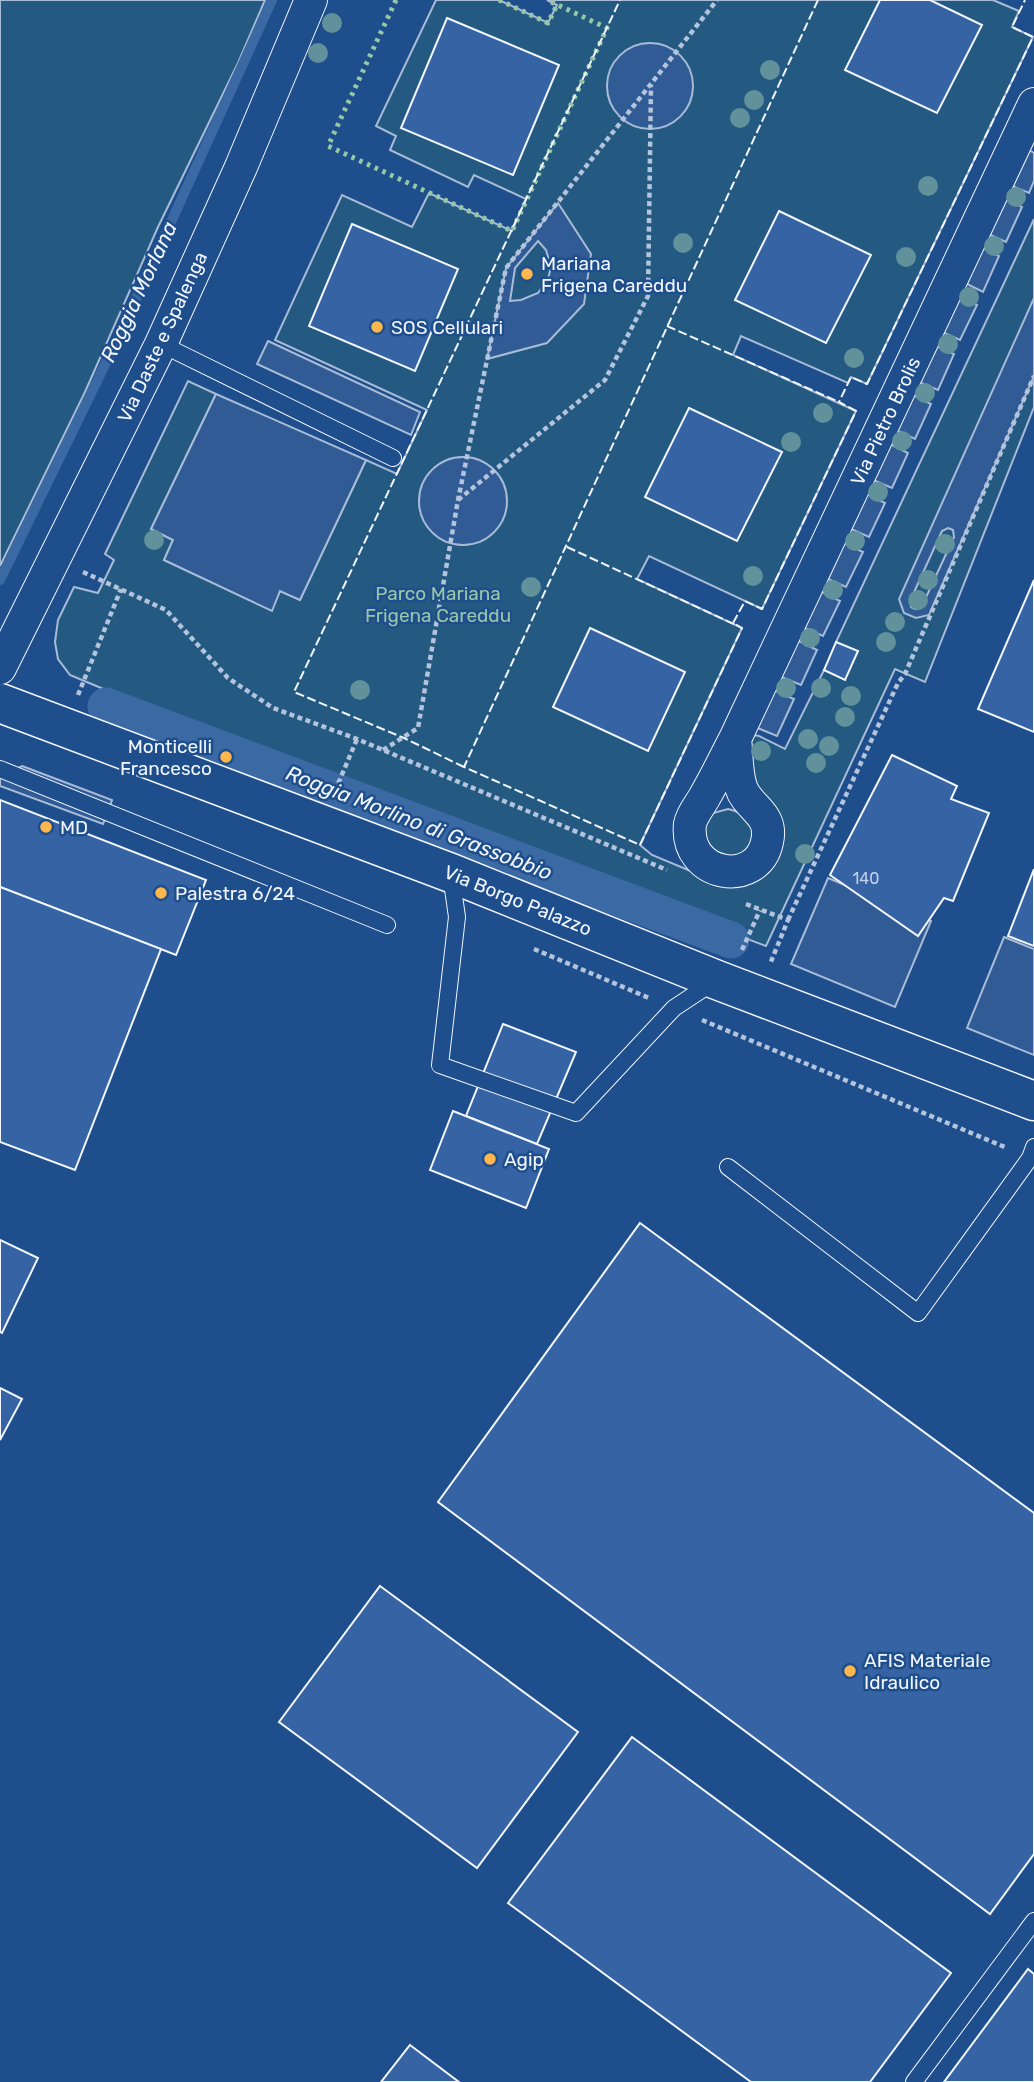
<svg xmlns="http://www.w3.org/2000/svg" width="1034" height="2082" viewBox="0 0 1034 2082" font-family="Rubik,sans-serif">
	<rect width="100%" height="100%" fill="#1f4e8c"/>
	<g fill="#245a82" stroke="#a8bbd7" stroke-width="2">
		<path d="M0,0h265l-27,63 -80,164 -73,165 -85,174z"/>
		<path d="M436,0h63l49,23 9,-18 -10,-5h446l26,11 -7,16 21,10 -166,347 -16,-7 -3,6 -107,-47 -8,19 123,56 -94,198 -113,-53 -12,23 105,49 -102,217 12,10 60,25 54,-10 -12,-88 -8,-22 7,-25 6,1 26,13 39,-79 21,9 -9,-37 198,-423v188l-109,275 -30,-13 -129,277 -133,-50 -532,-208 -31,-13 -12,-16 -3,-17 3,-22 16,-33 24,6 16,-33 -9,-6 83,-173 28,13 -65,135 22,11 -9,20 107,50 9,-19 20,9 66,-140 31,14 30,-64 -152,-70 67,-145 70,32 17,-34 83,38 14,-32 -52,-24 -6,12 -78,-37 6,-14 -20,-10z"/>
		<path d="M728,809c17,3 33,21 22,38 -3,4 -9,8 -13,12l-30,-10 -4,-22 10,-14z"/>
	</g>
	<g fill="#305b95" stroke="#a8bbd7" stroke-width="2" fill-rule="evenodd">
		<circle cx="650" cy="86" r="43"/>
		<path d="M1027,149l7,4v28l-5,12 -19,-8z"/>
		<path d="M1004,198l18,9 -16,35 -18,-8z"/>
		<path d="M558,203l33,51 -7,50 -37,39 -60,16 19,-91zM538,241l8,9 5,17 -3,12 -10,14 -17,7 -11,1 5,-33z"/>
		<path d="M981,247l18,9 -16,36 -18,-9z"/>
		<path d="M958,296l19,9 -17,35 -18,-8z"/>
		<path d="M1034,298v78l-105,239 -13,3 -12,-5 -5,-14zM948,528l5,2 1,7 -33,71 -6,1 -4,-2 -1,-6 32,-70z"/>
		<path d="M268,341l152,71 -9,23 -154,-71z"/>
		<path d="M936,346l18,8 -16,36 -19,-8z"/>
		<path d="M216,394l150,66 -66,140 -20,-9 -8,20 -108,-51 9,-20 -22,-11z"/>
		<path d="M913,395l18,9 -16,35 -19,-9z"/>
		<path d="M890,444l18,9 -16,35 -19,-8z"/>
		<circle cx="463" cy="501" r="44"/>
		<path d="M867,494l18,9 -16,34 -18,-8z"/>
		<path d="M844,543l19,9 -17,35 -18,-8z"/>
		<path d="M819,584l3,8 18,9 -17,35 -18,-8 -5,1z"/>
		<path d="M796,634l3,7 18,9 -16,35 -19,-8 -4,1z"/>
		<path d="M774,684l2,7 18,8 -17,37 -22,-9z"/>
		<path d="M22,766l90,34 -9,24 -103,-38v-8z"/>
		<path d="M828,878l103,43 -36,86 -104,-43z"/>
		<path d="M1004,937l30,12v106l-67,-27z"/>
	</g>
	<g fill="none" stroke-linecap="round" stroke-linejoin="round">
		<path stroke="#3b69a3" stroke-width="10" d="M0,580l121,-248 151,-332"/>
		<path stroke="#3b69a3" stroke-width="37" d="M106,706l625,234"/>
	</g>
	<g fill="#3563a3" stroke="#f2f6ff" stroke-width="2">
		<path d="M880,0h50l52,25 -45,88 -92,-43z"/>
		<path d="M447,18l112,47 -46,110 -112,-47z"/>
		<path d="M779,211l92,44 -45,88 -91,-43z"/>
		<path d="M352,224l106,45 -43,102 -106,-45z"/>
		<path d="M689,408l93,44 -45,89 -92,-44z"/>
		<path d="M1034,580v152l-56,-23z"/>
		<path d="M590,628l95,44 -37,79 -95,-44z"/>
		<path d="M836,642l22,9 -13,29 -21,-10z"/>
		<path d="M892,755l65,31 -6,13 38,14 -36,88 -9,-3 -26,38 -88,-61z"/>
		<path d="M0,800l206,80 -30,75 -176,-68z"/>
		<path d="M1034,869v77l-26,-10z"/>
		<path d="M0,887l161,62 -86,221 -75,-28z"/>
		<path d="M503,1024l73,28 -39,92 -71,-28z"/>
		<path d="M453,1111l96,38 -23,59 -96,-38z"/>
		<path d="M640,1223l394,290v341l-44,60 -552,-412z"/>
		<path d="M0,1240l38,18 -36,75 -2,-1z"/>
		<path d="M0,1388l22,11 -22,41z"/>
		<path d="M380,1586l198,146 -101,136 -198,-146z"/>
		<path d="M632,1737l319,236 -81,109h-119l-243,-179z"/>
		<path d="M1028,1969l6,5v108h-90z"/>
		<path d="M410,2045l49,37h-78z"/>
	</g>
	<g fill="none" stroke-linecap="round" stroke-linejoin="round">
		<defs>
			<g id="service">
				<path d="M161,344l232,114"/>
				<path d="M0,769l387,156"/>
				<path d="M451,875l6,42 -17,148 136,48 98,-105 41,-27"/>
				<path d="M728,1167l190,146 112,-155 4,-11"/>
				<path d="M914,2082l120,-161"/>
			</g>
			<g id="minor">
				<path d="M0,668l161,-324 80,-177 70,-167"/>
				<path d="M735,739c2,15 1,33 6,48 6,21 33,26 26,55 -10,47 -83,35 -77,-18 2,-10 11,-20 15,-28 11,-19 20,-38 30,-57l299,-635"/>
			</g>
			<path id="secondary" d="M0,703l451,170 266,107 317,121"/>
		</defs>
		<use href="#service" stroke="#f2f6ff" stroke-width="18"/>
		<use href="#minor" stroke="#f2f6ff" stroke-width="34"/>
		<use href="#secondary" stroke="#f2f6ff" stroke-width="41"/>
		<g stroke="#b3c4dc" stroke-width="4.5" stroke-dasharray="5 3.5" stroke-linecap="butt">
			<path d="M458,500l147,-120 43,-84 3,-211"/>
			<path d="M83,572l83,38 62,68 45,30 84,31 310,131"/>
			<path d="M78,695l43,-106"/>
			<path d="M383,750l35,-22 40,-228 48,-232 211,-268"/>
			<path d="M335,791l22,-52"/>
			<path d="M746,904l42,16 -18,44"/>
			<path d="M788,920l110,-237 7,-9 9,-21 120,-277"/>
			<path d="M534,949l115,49"/>
			<path d="M742,950l18,-40"/>
			<path d="M702,1020l305,128"/>
		</g>
		<use href="#service" stroke="#1f4e8c" stroke-width="16"/>
		<use href="#minor" stroke="#1f4e8c" stroke-width="32"/>
		<use href="#secondary" stroke="#1f4e8c" stroke-width="38"/>
		<g stroke="#97c8a6" stroke-width="5" stroke-dasharray="3.5 5" stroke-linecap="butt">
			<path d="M396,0l-68,146 184,85 95,-203 -60,-28"/>
			<path d="M499,0l49,23 9,-18"/>
		</g>
		<g stroke="#f2f6ff" stroke-width="2" stroke-dasharray="9 3.5" stroke-linecap="butt">
			<path d="M818,0l-354,767 176,78 102,-217 -9,-5 12,-22 17,8 94,-198 -17,-9 12,-25 16,7 166,-347 -21,-10 13,-27"/>
			<path d="M667,326l172,76"/>
			<path d="M567,547l169,78"/>
			<path d="M464,767l-60,-29 -110,-46 326,-692"/>
		</g>
	</g>
	<g fill="#61919a">
		<circle cx="332" cy="23" r="10"/>
		<circle cx="318" cy="53" r="10"/>
		<circle cx="770" cy="70" r="10"/>
		<circle cx="754" cy="100" r="10"/>
		<circle cx="740" cy="118" r="10"/>
		<circle cx="928" cy="186" r="10"/>
		<circle cx="1016" cy="197" r="10"/>
		<circle cx="683" cy="243" r="10"/>
		<circle cx="994" cy="246" r="10"/>
		<circle cx="906" cy="257" r="10"/>
		<circle cx="969" cy="297" r="10"/>
		<circle cx="948" cy="344" r="10"/>
		<circle cx="854" cy="358" r="10"/>
		<circle cx="925" cy="393" r="10"/>
		<circle cx="823" cy="413" r="10"/>
		<circle cx="902" cy="441" r="10"/>
		<circle cx="791" cy="442" r="10"/>
		<circle cx="878" cy="492" r="10"/>
		<circle cx="154" cy="540" r="10"/>
		<circle cx="855" cy="541" r="10"/>
		<circle cx="945" cy="544" r="10"/>
		<circle cx="753" cy="576" r="10"/>
		<circle cx="928" cy="580" r="10"/>
		<circle cx="531" cy="587" r="10"/>
		<circle cx="833" cy="590" r="10"/>
		<circle cx="918" cy="600" r="10"/>
		<circle cx="895" cy="622" r="10"/>
		<circle cx="810" cy="638" r="10"/>
		<circle cx="886" cy="642" r="10"/>
		<circle cx="786" cy="688" r="10"/>
		<circle cx="821" cy="688" r="10"/>
		<circle cx="360" cy="690" r="10"/>
		<circle cx="851" cy="696" r="10"/>
		<circle cx="845" cy="717" r="10"/>
		<circle cx="808" cy="739" r="10"/>
		<circle cx="829" cy="746" r="10"/>
		<circle cx="761" cy="751" r="10"/>
		<circle cx="816" cy="763" r="10"/>
		<circle cx="805" cy="854" r="10"/>
	</g>
	<g fill="#ffb74d" stroke="#1f4e8c" stroke-width="2.5">
		<circle cx="527" cy="274" r="7"/>
		<circle cx="377" cy="327" r="7"/>
		<circle cx="226" cy="757" r="7"/>
		<circle cx="46" cy="827" r="7"/>
		<circle cx="161" cy="893" r="7"/>
		<circle cx="490" cy="1159" r="7"/>
		<circle cx="850" cy="1671" r="7"/>
	</g>
	<g text-anchor="middle" stroke-width="5" stroke-linejoin="round" paint-order="stroke">
		<g font-size="16" fill="#c3d1e8">
			<text x="866" y="884">140</text>
		</g>
		<g font-size="19" fill="#f2f6ff" stroke="#1f4e8c" text-anchor="start">
			<text x="541" y="270">Mariana<tspan x="541" dy="22">Frigena Careddu</tspan></text>
			<text x="391" y="334">SOS Cellulari</text>
			<text x="212" y="753" text-anchor="end">Monticelli<tspan x="212" dy="22">Francesco</tspan></text>
			<text x="60" y="834">MD</text>
			<text x="175" y="900">Palestra 6/24</text>
			<text x="504" y="1166">Agip</text>
			<text x="864" y="1667">AFIS Materiale<tspan x="864" dy="22">Idraulico</tspan></text>
		</g>
		<g font-size="19" fill="#f2f6ff" stroke="#1f4e8c">
			<text transform="translate(162 337) rotate(-65)" y="7">Via Daste e Spalenga</text>
			<text transform="translate(885 421) rotate(-65)" y="7">Via Pietro Brolis</text>
			<text transform="translate(518 900) rotate(22)" y="7">Via Borgo Palazzo</text>
		</g>
		<g font-size="19" fill="#97c8a6" stroke="#1f4e8c">
			<text x="438" y="600">Parco Mariana<tspan x="438" dy="22">Frigena Careddu</tspan></text>
		</g>
		<g font-size="21" font-style="italic" fill="#f2f6ff" stroke="#1f4e8c">
			<text transform="translate(139 292) rotate(-65)" y="7">Roggia Morlana</text>
			<text transform="translate(419 823) rotate(21)" y="7">Roggia Morlino di Grassobbio</text>
		</g>
	</g>
</svg>
